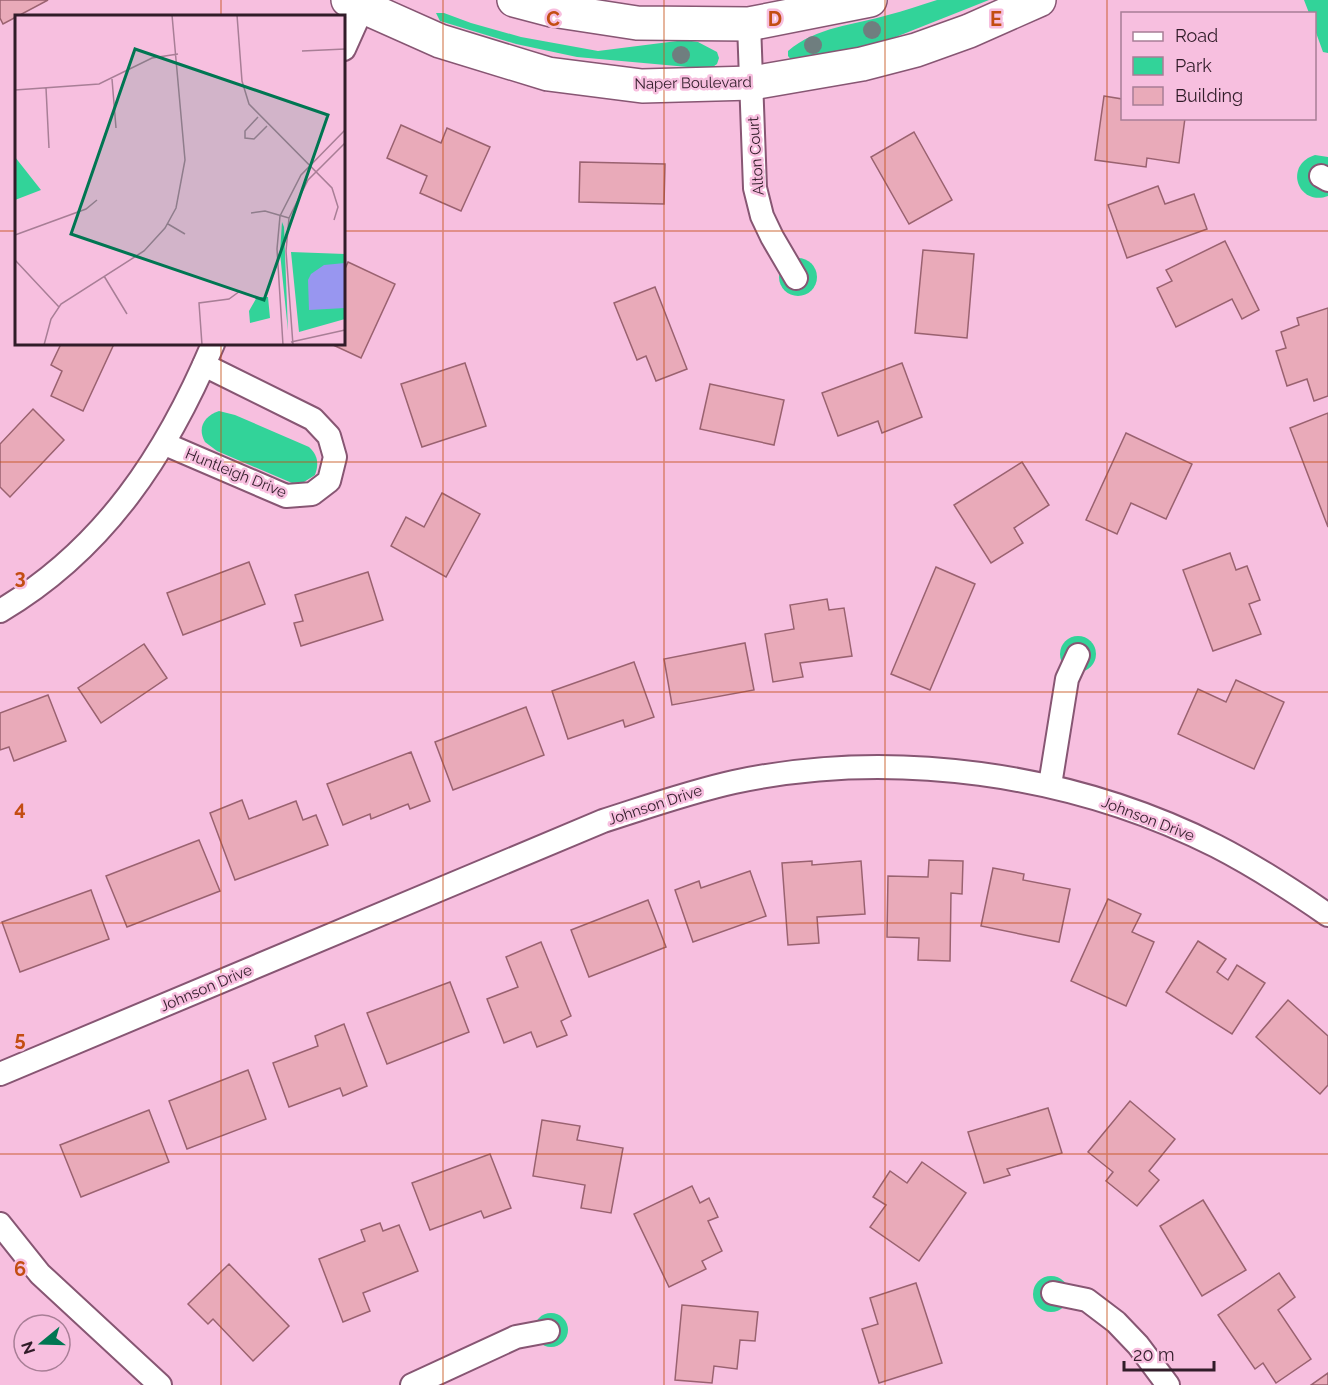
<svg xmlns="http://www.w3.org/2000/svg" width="1328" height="1385" viewBox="0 0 1328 1385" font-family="Raleway,sans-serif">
	<rect width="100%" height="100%" fill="#f7bfdf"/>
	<g fill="#32d399">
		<path d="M937,0h52l-116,46 -80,16 -5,-6v-5c28,-24 66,-26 100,-36 16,-4 32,-10 49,-15z"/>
		<path d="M1304,0h24v53l-5,-1 -8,-22 -1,-16 -5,-1z"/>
		<path d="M436,13h8l27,10 50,14 77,14 87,-11 13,2 19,10 2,6 -2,6 -7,5 -133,-12 -61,-13 -76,-23z"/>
		<path d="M1315,155l13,2v39c-30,11 -45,-31 -13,-41z"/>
		<circle cx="798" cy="277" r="19"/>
		<path d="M219,411l16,4 74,32c9,8 10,17 6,28l-11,7 -12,1 -75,-32 -12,-9c-8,-14 -1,-26 14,-31z"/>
		<circle cx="1078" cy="654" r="18"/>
		<circle cx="1051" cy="1294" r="18"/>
		<circle cx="551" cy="1330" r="17"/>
	</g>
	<g fill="#e9aab9" stroke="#9a6270" stroke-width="1.5">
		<path d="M0,0h48l-45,24 -3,-6z"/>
		<path d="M1104,96l18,3v19h63l-6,45 -32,-5 -1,9 -51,-7z"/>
		<path d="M401,125l40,18 6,-15 43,19 -29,64 -41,-18 7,-17 -40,-18z"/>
		<path d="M914,132l38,68 -43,24 -38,-67z"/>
		<path d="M580,162l85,2 -1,40 -85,-2z"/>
		<path d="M1158,186l7,18 29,-10 13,35 -80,29 -19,-53z"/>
		<path d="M1225,241l34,69 -17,9 -10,-20 -56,28 -19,-39 15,-7 -6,-11z"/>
		<path d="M923,250l51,4 -7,84 -52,-5z"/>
		<path d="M348,262l47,22 -34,74 -30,-14h13v-73z"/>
		<path d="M655,287l32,82 -31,12 -10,-25 -9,4 -23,-57z"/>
		<path d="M1328,308v88l-14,5 -7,-22 -20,7 -11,-35 10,-3 -5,-16 18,-7 -2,-7z"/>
		<path d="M61,344h53l-31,67 -32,-15 11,-25 -11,-6z"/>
		<path d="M465,363l21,63 -64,21 -21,-63z"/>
		<path d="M902,363l20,54 -40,16 -4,-12 -40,15 -16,-43z"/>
		<path d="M710,384l74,16 -10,45 -74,-16z"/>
		<path d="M33,409l31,31 -54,57 -10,-10v-43z"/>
		<path d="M1328,413v114l-38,-99z"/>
		<path d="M1126,433l66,31 -26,55 -35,-16 -14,31 -31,-14z"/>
		<path d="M1022,462l27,43 -35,23 9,15 -32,20 -37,-58z"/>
		<path d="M442,493l38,21 -34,63 -55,-31 15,-29 18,10z"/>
		<path d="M1230,553l6,17 11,-4 13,34 -11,4 12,30 -48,17 -30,-81z"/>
		<path d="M249,562l16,42 -82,31 -16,-42z"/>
		<path d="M936,567l39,17 -45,106 -39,-16z"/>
		<path d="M368,572l15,48 -82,26 -7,-23 9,-2 -8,-26z"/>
		<path d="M827,599l2,11 15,-2 8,48 -52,7 3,14 -30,5 -8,-48 29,-5 -4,-24z"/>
		<path d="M745,643l9,47 -82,15 -8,-46z"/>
		<path d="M144,644l23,34 -66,45 -23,-35z"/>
		<path d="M634,662l20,55 -29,10 -2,-7 -55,19 -16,-48z"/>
		<path d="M1236,680l48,22 -30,67 -76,-35 20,-45 28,13z"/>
		<path d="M48,695l18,46 -52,20 -5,-14 -9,3v-37z"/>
		<path d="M526,707l18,48 -91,35 -18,-48z"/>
		<path d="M411,752l19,49 -20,8 -2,-5 -37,15 -1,-5 -27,11 -16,-41z"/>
		<path d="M242,800l7,19 47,-18 7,19 13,-5 12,30 -93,35 -25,-67z"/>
		<path d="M199,840l21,51 -93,36 -21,-51z"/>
		<path d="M929,860l34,1 -1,33 -11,-1 -1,68 -32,-1 1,-22 -32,-1 1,-61 40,1z"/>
		<path d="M812,861v4l49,-4 4,53 -48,3 2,26 -31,2 -6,-82z"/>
		<path d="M993,868l31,6 -1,6 47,9 -11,53 -78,-16z"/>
		<path d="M750,871l16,45 -73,26 -18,-52 24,-9 2,7z"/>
		<path d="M91,890l18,49 -89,33 -18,-50z"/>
		<path d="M1108,899l33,15 -9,18 22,10 -28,64 -55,-25z"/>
		<path d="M648,900l18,47 -77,30 -18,-47z"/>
		<path d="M1198,941l28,18 -9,13 11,8 9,-15 28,18 -33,51 -66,-42z"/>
		<path d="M541,942l30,74 -10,5 6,14 -30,12 -6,-15 -27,11 -17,-44 31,-12 -12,-30z"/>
		<path d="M450,982l19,50 -82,32 -20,-51z"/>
		<path d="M1288,1000l40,36v49l-8,9 -64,-57z"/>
		<path d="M344,1024l23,62 -24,10 -3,-8 -51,19 -16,-44 45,-17 -3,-10z"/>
		<path d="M248,1070l18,49 -79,30 -18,-48z"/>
		<path d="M1130,1101l45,38 -26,32 10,9 -22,26 -31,-25 7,-9 -25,-20z"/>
		<path d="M1048,1108l14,45 -55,16 3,6 -26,8 -16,-51z"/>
		<path d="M149,1110l20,52 -88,35 -21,-52z"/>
		<path d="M542,1120l38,6 -3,14 46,8 -12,65 -30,-5 4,-23 -52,-9z"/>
		<path d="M490,1154l21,54 -27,10 -3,-7 -51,19 -18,-47z"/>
		<path d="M922,1162l44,31 -47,68 -49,-34 16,-22 -13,-8 17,-26 17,12z"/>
		<path d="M692,1186l8,17 9,-5 9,19 -10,4 14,30 -20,10 4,8 -37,18 -35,-73z"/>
		<path d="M1203,1200l43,70 -44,26 -42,-70z"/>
		<path d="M380,1223l3,8 16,-6 19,46 -55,22 7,18 -27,11 -24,-63 46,-18 -4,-11z"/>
		<path d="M229,1264l60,62 -36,35 -40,-42 -5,5 -20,-20z"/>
		<path d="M1279,1273l16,24 -17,13 33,49 -35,24 -13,-20 -8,6 -37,-54z"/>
		<path d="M916,1283l26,80 -63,20 -17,-54 16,-5 -8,-26z"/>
		<path d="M682,1305l76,7 -3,29 -15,-1 -3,29 -23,-3 -2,17 -37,-3z"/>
		<path d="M1328,1373v12h-17z"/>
	</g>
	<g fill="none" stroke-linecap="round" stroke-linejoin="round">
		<defs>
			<g id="minor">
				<path d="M749,24l6,164 7,28 10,21 24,41"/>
				<path d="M344,49l22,-49"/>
				<path d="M1321,176l7,4"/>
				<path d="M165,444l121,52 26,-2 17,-13 6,-24 -6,-21 -16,-17 -109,-54"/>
				<path d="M0,611c105,-62 167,-158 213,-267"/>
				<path d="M1050,785l17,-106 11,-24"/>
				<path d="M0,1074l603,-253c44,-14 86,-29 131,-39 158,-34 337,-9 482,64 39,20 76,44 112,69"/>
				<path d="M0,1224l40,50 120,111"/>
				<path d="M1053,1293l34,7 29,22 22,23 30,40"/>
				<path d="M412,1385l104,-48 32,-6"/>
			</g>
			<g id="secondary">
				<path d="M348,0l92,41 108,33 94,12 110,-3 110,-19 54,-14 53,-19 70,-31"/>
				<path d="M514,0l38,10 85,13 112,1 121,-24"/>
			</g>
		</defs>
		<use href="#minor" stroke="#875673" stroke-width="26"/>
		<use href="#secondary" stroke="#875673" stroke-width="36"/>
		<use href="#minor" stroke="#fff" stroke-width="22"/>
		<use href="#secondary" stroke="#fff" stroke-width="33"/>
	</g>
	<g fill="#6f7e7f">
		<circle cx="872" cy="30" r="9"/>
		<circle cx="813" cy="45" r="9"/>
		<circle cx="681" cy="55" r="9"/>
	</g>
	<path fill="none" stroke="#c34d12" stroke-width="1.5" stroke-opacity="0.55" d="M221,0v16M443,0v1385M664,0v1385M885,0v1385M1107,0v1385M0,231h16M344,231h984M221,344v1041M0,462h1328M0,692h1328M0,923h1328M0,1154h1328"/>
	<g text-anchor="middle" stroke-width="5" stroke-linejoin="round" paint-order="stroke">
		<g font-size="15" fill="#311c29" stroke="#f7bfdf">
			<text transform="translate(693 83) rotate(-1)" y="5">Naper Boulevard</text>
			<text transform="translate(756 156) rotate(-94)" y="5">Alton Court</text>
			<text transform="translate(236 473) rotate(22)" y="5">Huntleigh Drive</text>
			<text transform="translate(655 805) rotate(-18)" y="5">Johnson Drive</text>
			<text transform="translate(1148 819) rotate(21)" y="5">Johnson Drive</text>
			<text transform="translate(206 988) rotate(-23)" y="5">Johnson Drive</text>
		</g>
	</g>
	<g transform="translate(15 15)">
		<rect width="330" height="330" fill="#f7bfdf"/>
		<path d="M0,142l26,33 -26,10zM267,207l2,5 4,104 -8,-78zM276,237l54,2v65l-46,13zM242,282h11l2,21 -20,5 -1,-12z" fill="#32d399"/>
		<path d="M330,248v45l-36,2 -1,-30 3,-6 13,-9z" fill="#9896f0"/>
		<path fill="none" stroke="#a87e96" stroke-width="1.5" d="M222,0l5,66 7,23 83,84 6,19 -4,13M287,36l43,-2M97,64l4,49M31,73l3,60M0,75l84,-6 53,-26 26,-4M243,102l-13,14v7l9,1 13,-13M236,198l14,-2 24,7M153,209l17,10M0,220l71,-26 11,-9M0,245l44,47M89,261l23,38M276,327l54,-12M29,330l7,-26 10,-15 83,-53 21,-23 11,-20 9,-48 -13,-145M187,330l-3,-42 30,-4 11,-8M268,330l-6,-96 3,-33 21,-41 44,-45M278,330l-7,-94 3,-33 19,-38 37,-37"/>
		<path fill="#007652" fill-opacity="0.15" stroke="#007652" stroke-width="3" d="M120,34l193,66 -64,185 -193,-66z"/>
		<rect width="330" height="330" fill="none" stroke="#311c29" stroke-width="3"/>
	</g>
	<g font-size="20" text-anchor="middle" font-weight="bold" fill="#c34d12" stroke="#f7bfdf" stroke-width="5" stroke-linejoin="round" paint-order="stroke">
		<text x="553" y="26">C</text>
		<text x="775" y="26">D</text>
		<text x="996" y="26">E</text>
		<text x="20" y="584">3</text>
		<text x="20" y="815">4</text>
		<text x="20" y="1046">5</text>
		<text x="20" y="1276">6</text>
	</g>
	<rect x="1121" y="12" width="195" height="108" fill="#f7bfdf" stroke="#a87e96" stroke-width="1.5"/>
	<rect x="1133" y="32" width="30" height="9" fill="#ffffff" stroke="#a87e96" stroke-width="1.5"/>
	<text x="1175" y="42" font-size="18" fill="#311c29">Road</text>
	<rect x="1133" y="57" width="30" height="18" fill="#32d399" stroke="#a87e96" stroke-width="1.5"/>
	<text x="1175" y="72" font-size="18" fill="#311c29">Park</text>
	<rect x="1133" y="87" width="30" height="18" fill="#e9aab9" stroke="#a87e96" stroke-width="1.5"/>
	<text x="1175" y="102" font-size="18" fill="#311c29">Building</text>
	<g transform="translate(42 1343) rotate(251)"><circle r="28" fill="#f7bfdf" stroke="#a87e96" stroke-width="1.5"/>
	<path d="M0-4.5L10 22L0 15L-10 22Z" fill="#007652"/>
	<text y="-9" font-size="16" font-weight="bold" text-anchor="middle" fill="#311c29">N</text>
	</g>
	<path d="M1124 1361v9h90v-9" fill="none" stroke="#311c29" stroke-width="3"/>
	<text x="1133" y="1361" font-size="18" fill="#311c29" stroke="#f7bfdf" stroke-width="4.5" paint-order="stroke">20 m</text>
</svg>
